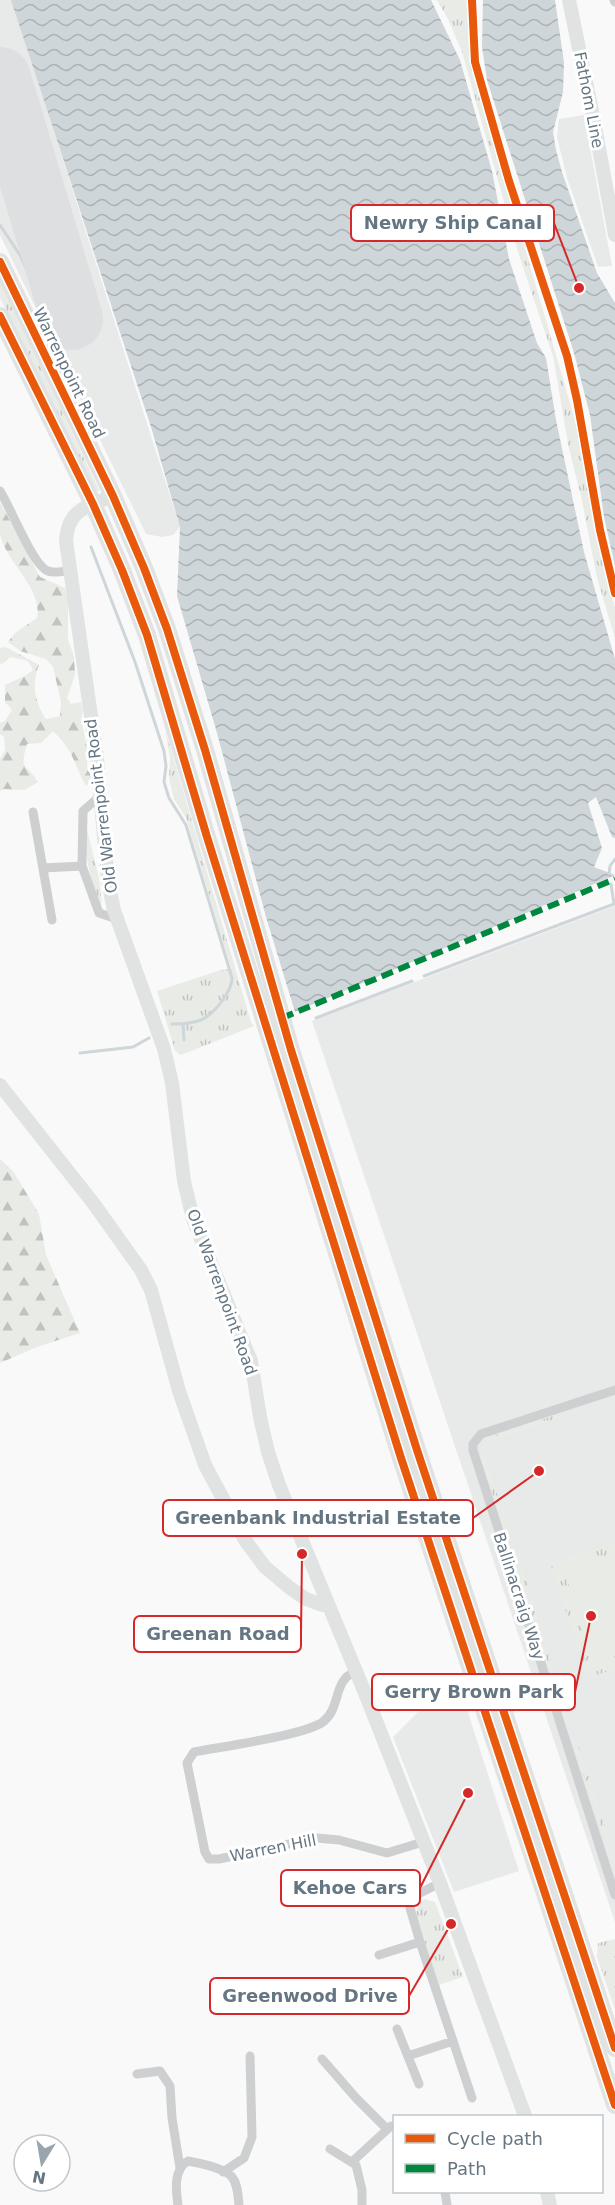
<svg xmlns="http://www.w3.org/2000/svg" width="615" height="2205" font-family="'DejaVu Sans',sans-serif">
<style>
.built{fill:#e8e9e9}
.grass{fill:url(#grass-tufts)}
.forest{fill:url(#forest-firs)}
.pitch{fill:#e8ebe6}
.water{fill:url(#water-waves)}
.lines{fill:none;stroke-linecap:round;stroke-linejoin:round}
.stream{stroke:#ced6d9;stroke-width:3}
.runway{stroke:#dedfe0;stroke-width:62}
.street{stroke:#cecfd0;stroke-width:9}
.secondary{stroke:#e1e2e2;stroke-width:14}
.highway{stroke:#e1e2e2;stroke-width:18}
.quiet{stroke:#00873e;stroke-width:6;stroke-dasharray:12 6;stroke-linecap:butt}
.cycleway-casing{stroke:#fff;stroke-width:11}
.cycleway{stroke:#e8590c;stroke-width:8}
.labels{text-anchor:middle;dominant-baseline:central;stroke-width:6;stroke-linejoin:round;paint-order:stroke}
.street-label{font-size:16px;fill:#657683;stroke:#fff}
.leader{fill:none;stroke:#d62828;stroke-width:2}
.callout-dot{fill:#d62828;stroke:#fff;stroke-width:2}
.callout{fill:#fff;stroke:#d62828;stroke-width:2}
.callout-label{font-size:18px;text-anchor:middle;font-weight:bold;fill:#657683}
</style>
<defs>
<pattern id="grass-tufts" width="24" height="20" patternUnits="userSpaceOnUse" patternTransform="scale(1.5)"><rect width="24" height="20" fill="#e8ebe6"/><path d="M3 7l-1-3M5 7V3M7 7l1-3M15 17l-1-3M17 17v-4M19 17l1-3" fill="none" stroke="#c0c3c0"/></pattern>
<pattern id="forest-firs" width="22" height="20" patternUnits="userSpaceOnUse" patternTransform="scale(1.5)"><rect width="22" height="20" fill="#e8ebe6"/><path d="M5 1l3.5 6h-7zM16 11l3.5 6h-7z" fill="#c0c3c0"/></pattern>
<pattern id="water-waves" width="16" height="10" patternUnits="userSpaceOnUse" patternTransform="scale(1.5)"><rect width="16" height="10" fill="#ced6d9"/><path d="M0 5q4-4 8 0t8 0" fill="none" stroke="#abb2b5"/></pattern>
</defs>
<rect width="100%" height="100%" fill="#f9f9f9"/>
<!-- built -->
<path class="built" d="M0 0H12L180 527 173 535 162 537 146 534 0 235Z
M584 115 612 266 598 267 567 178 557 137 559 119Z
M615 906V1922L312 1021Z
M464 1700 519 1871 454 1892 393 1737 418 1712Z"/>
<!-- grass -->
<path class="grass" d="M437 0H469L471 53 478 87 581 441 595 527 615 609V638L597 578 581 496 569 449 553 356 519 255 462 52 448 19Z
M0 281 99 490 96 494 0 298Z
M165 729 251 1022 254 1026 181 1055 175 1051 157 991 221 970 231 969 186 818 174 799 169 779 170 757Z
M85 822 99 878 102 906C88 879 85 852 85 822Z
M556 1415 560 1417 487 1443 484 1450 487 1462 511 1537 506 1533 480 1457C481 1448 482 1441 490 1437Z
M615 1542V1669L587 1678 550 1562Z
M517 1551 542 1632H537L513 1553Z
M544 1640 572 1728 568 1725 543 1647 542 1642Z
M577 1741 610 1842H606L574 1746Z
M424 1899 435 1902 463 1977 438 1985 416 1914 418 1904Z
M615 1939V2010L597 1957 598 1943Z"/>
<!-- forest -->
<path class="forest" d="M0 502 40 577 65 588 68 599V640L74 656 75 675 67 698 71 704 81 702 83 712 81 719 88 752 87 765 92 780 86 786C73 763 75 752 53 731L41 743 27 744C19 772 26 762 38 782L24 790 4 789 0 791V759L5 750 4 737 0 734V723L5 721 12 710 5 702V685L25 676 33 670 28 661 11 657 2 664 0 663V648L6 647 39 665C31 683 35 703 46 719L60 716 61 702 53 667 46 659 20 651 8 642 15 633 37 618C43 588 6 563 0 534 0 524 0 512 0 502Z
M0 1159 13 1171 39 1214 46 1255 80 1333 37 1347 0 1363Z"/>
<!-- pitch -->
<path class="pitch" d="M615 1554V1655L592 1662 564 1569Z"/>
<!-- water -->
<path class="water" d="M11 0H431L460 60 492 171 509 259 537 343 546 358 556 420 584 552 615 659V838L612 837 596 797 588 803 602 848 594 867 615 875 295 1012 266 917 217 733 177 596 180 527 151 427Z
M483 0H555L564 63 563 92 553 132 556 150 562 172 597 273 615 303V566L604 517 590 415 574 353 487 80 482 47Z"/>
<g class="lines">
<!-- stream -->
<path class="stream" d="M0 225 20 255 74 375
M91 547 135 662 164 751 166 766 164 782 169 798 186 825 232 978C232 992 213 1015 201 1020 191 1024 181 1024 172 1024
M609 874 610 866 615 859
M424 976 614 904 611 884
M316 1018 412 981
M183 1024 184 1040
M80 1053 133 1047 149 1038"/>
<!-- runway -->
<path class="runway" d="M0 78 72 319"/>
<!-- street -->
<path class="street" d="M614 0 615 2
M0 491C10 506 33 566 48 571 55 574 64 571 71 570
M100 796 83 811 82 866 99 913 117 919
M33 812 52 920
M43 868 82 866
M615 1390 481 1434 473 1444V1450L615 1895
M355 1672C333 1680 341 1707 324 1721 308 1735 219 1747 194 1752L187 1763 205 1852 209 1859H219L317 1838 339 1840 387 1853 423 1842
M440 1883 418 1894 412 1900 410 1908 420 1942 472 2098
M379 1955 420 1942
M397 2029 419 2084
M408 2056 453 2041
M322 2059 356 2098 387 2129
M137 2074 160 2071 170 2086 172 2118 180 2168
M330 2149 356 2165 362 2190V2205
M355 2164 354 2160 391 2126
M223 2172 244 2158 252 2137 250 2056
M445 2192 447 2205
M178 2205C176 2190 173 2170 188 2161 199 2163 223 2168 231 2176 238 2183 238 2196 239 2205"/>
<!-- secondary -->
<path class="secondary" d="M569 0 593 116 615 235
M113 496C86 507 68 509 66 541L97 758 108 881 114 910 164 1049 172 1083 184 1181 193 1219 251 1361 260 1417 268 1452 279 1485 367 1698 440 1883 525 2116
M0 1085 94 1204 141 1270 151 1290 179 1391 205 1465 245 1540 265 1567 290 1588 306 1599 322 1605H328
M547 2192 550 2205"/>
<!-- highway -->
<path class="highway" d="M0 262 113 496 144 568 167 629 205 750 291 1050 417 1450 615 2048
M0 316 93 504 122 570 147 635 207 837 401 1458 615 2105"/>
<!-- quiet -->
<path class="quiet" d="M282 1018 615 879"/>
<!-- cycleway casing -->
<g class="cycleway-casing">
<path id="cycleway" d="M472 0 475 62 509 181 567 356 577 400 600 530 615 593
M0 262 113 496 144 568 167 629 205 750 291 1050 417 1450 615 2048
M0 316 93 504 122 570 147 635 207 837 401 1458 615 2105"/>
</g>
<!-- cycleway -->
<use href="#cycleway" class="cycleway"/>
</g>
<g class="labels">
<!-- street labels -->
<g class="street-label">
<text transform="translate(589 100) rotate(79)">Fathom Line</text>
<text transform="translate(69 373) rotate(64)">Warrenpoint Road</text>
<text transform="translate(101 806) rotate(-97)">Old Warrenpoint Road</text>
<text transform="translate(222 1292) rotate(70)">Old Warrenpoint Road</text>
<text transform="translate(519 1596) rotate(72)">Ballinacraig Way</text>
<text transform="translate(273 1848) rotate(-11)">Warren Hill</text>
</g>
</g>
<!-- callouts -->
<path class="leader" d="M579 288L554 223M539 1471L473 1518M302 1554L301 1634M591 1616L575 1692M468 1793L420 1888M451 1924L409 1996"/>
<g class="callout-dot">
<circle cx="579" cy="288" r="6"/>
<circle cx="539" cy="1471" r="6"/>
<circle cx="302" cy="1554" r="6"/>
<circle cx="591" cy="1616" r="6"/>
<circle cx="468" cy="1793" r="6"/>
<circle cx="451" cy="1924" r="6"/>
</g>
<g class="callout">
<rect x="351" y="205" width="203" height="36" rx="6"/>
<rect x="163" y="1500" width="310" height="36" rx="6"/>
<rect x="134" y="1616" width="167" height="36" rx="6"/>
<rect x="372" y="1674" width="203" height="36" rx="6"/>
<rect x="281" y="1870" width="139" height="36" rx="6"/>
<rect x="210" y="1978" width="199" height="36" rx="6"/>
</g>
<g class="callout-label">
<text x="453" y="229">Newry Ship Canal</text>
<text x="318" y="1524">Greenbank Industrial Estate</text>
<text x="218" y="1640">Greenan Road</text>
<text x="474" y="1698">Gerry Brown Park</text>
<text x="350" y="1894">Kehoe Cars</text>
<text x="310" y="2002">Greenwood Drive</text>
</g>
<!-- legend -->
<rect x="393" y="2115" width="210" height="78" fill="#ffffff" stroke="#c1c8cd" stroke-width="1.5"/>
<rect x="405" y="2134" width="30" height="9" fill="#e8590c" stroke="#c1c8cd" stroke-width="1.5"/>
<text x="447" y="2145" font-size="18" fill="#657683">Cycle path</text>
<rect x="405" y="2164" width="30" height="9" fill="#00873e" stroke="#c1c8cd" stroke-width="1.5"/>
<text x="447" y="2175" font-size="18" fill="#657683">Path</text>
<!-- north arrow -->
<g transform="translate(42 2163) rotate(191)"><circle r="28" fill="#ffffff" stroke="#c1c8cd" stroke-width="1.5"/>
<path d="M0-4.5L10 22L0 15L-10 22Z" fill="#99a4ac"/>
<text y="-9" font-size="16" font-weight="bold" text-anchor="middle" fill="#657683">N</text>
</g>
</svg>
